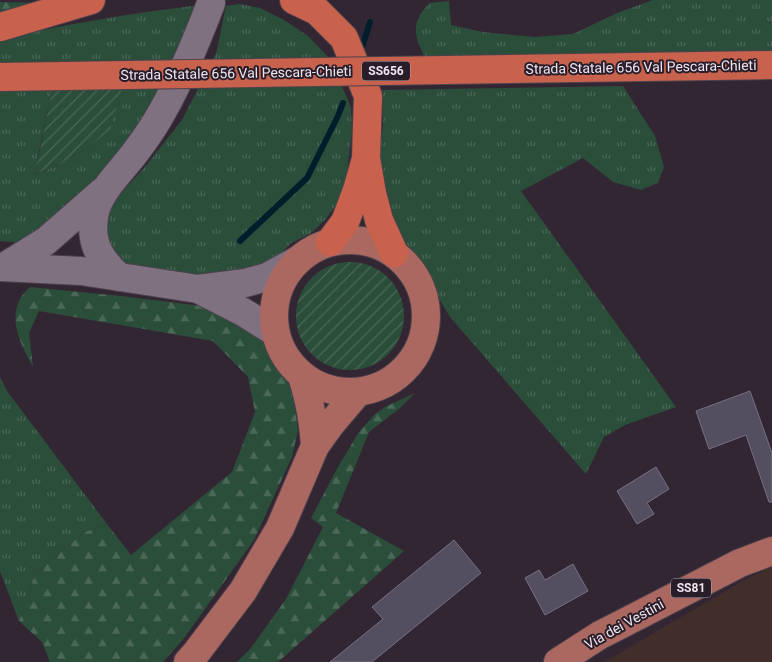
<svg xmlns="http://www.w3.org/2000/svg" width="772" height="662" font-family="Roboto,sans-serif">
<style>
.medical{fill:#412d29}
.grass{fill:url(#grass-tufts)}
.forest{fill:url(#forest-firs)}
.garden{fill:url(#garden-furrows)}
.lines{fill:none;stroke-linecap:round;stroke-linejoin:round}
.stream{stroke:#001d2b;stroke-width:6}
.building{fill:#544f60;stroke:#767083}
.minor-casing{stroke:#4d424d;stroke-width:30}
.major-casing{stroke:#4d424d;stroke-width:30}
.highway-casing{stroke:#4d424d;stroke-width:30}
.minor{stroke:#807180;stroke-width:28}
.major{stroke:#ab6861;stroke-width:28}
.highway{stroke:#c8624d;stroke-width:28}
.highway-bridge-casing{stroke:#4d424d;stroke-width:30;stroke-linecap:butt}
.highway-bridge{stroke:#c8624d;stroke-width:28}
.labels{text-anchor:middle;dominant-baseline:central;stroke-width:4;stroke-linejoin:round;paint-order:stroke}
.shield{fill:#291d29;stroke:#b2a8b2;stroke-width:1}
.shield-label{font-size:12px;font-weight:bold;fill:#ede4ec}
.street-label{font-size:14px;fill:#ede4ec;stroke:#291d29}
</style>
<defs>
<pattern id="grass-tufts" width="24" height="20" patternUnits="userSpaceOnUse" patternTransform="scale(1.25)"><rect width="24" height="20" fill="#2b4e3b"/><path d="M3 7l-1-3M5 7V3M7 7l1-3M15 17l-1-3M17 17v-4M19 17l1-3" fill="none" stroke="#4a6758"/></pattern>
<pattern id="forest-firs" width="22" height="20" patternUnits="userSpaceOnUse" patternTransform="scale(1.25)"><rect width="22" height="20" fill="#2b4e3b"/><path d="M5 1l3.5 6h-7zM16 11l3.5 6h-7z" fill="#4a6758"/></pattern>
<pattern id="garden-furrows" width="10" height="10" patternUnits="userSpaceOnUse" patternTransform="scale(1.25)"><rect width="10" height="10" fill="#2b4e3b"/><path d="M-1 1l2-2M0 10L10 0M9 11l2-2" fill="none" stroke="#4a6758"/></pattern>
</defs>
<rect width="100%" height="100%" fill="#332633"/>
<!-- medical -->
<path class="medical" d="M772 567V662H604L746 579Z"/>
<!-- grass -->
<path class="grass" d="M653 0H772V53L425 57C418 45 412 30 419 17 421 12 426 7 429 3L449 1 451 25 483 32 534 37 573 34 617 13Z
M240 4 260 8 284 20 308 36 329 58 351 107 352 131 347 173 341 198 325 220 310 234 291 243 278 256 263 268 188 278 118 265 105 254 104 212 144 168 182 120 216 54 226 6Z
M200 5 174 60 0 64V39C66 24 133 13 200 5Z
M162 84 124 150 95 184 23 243 0 241V87L53 86 34 175 60 164 87 148 109 130 123 85Z
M623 86 655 136 664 167 658 183 641 190 613 182 583 158 521 191 676 407 625 425 604 437 586 474 450 317 416 260 400 238 386 193 382 173 380 150 383 126 382 90Z
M0 377 7 391 107 524 85 532 36 572 19 621 0 571Z"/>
<!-- forest -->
<path class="forest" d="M0 2 45 3 0 20Z
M30 287 121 296 210 307 271 344 287 369 294 400 298 430 292 457 254 540 185 637 163 662H50L42 642 19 621 36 572 85 532 107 524 131 555 232 472 255 412 248 377 213 341 39 311 29 333 33 367C22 346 8 322 20 299 22 295 26 291 30 287Z
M415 393 400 408 369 432 336 513 404 551 278 662H237L250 649 286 599 323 527 311 518 338 467 359 432 375 414 385 407Z"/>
<!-- garden -->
<path class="garden" d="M123 85 110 130 87 148 60 164 33 175 38 159 53 86Z
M296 316a54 54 0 1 1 108 0a54 54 0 1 1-108 0Z"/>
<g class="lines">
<!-- stream -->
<path class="stream" d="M363 45 370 22
M240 241 307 178 338 116 343 103"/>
</g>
<!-- building -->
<path class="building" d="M750 391 772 453V502H769L746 435 709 449 696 411Z
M656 467 669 489 647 503 654 514 637 524 617 491Z
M454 540 481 573 372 662H330L383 619 372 607Z
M573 564 588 591 545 615 525 578 539 570 545 580Z"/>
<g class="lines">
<!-- minor casing -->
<g class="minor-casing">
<path id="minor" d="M0 267 81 271 198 289 245 283 267 277 298 260
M4 267 46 241 102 192
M119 277C100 259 90 244 94 217 97 192 123 170 137 150 146 138 155 125 162 112 182 77 197 40 211 3
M198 289 243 312 275 332"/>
</g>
<!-- major casing -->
<g class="major-casing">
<path id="major" d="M274 316a76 76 0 1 1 152 0a76 76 0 1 1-152 0Z
M302 376C310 402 313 419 315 446
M188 662 196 653 243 591 280 528 315 446 330 425 358 392
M558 662 600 635 612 629 740 563 772 551"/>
</g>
<!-- highway casing -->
<g class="highway-casing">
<path id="highway" d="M294 0 317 11 344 38 368 96 366 158 372 193 379 220 394 253
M0 27 91 0
M330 242 345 222 357 190 365 162"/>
</g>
<!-- minor -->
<use href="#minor" class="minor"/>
<!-- major -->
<use href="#major" class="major"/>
<!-- highway -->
<use href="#highway" class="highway"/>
<!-- highway-bridge casing -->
<g class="highway-bridge-casing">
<path id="highway-bridge" d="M0 77 772 65"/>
</g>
<!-- highway-bridge -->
<use href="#highway-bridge" class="highway-bridge"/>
</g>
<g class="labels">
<!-- shield labels -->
<g class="shield">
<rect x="362" y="61.5" width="48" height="19" rx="4"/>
<rect x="671" y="578.5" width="40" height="19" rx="4"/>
</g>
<g class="shield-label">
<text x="386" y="71">SS656</text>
<text x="691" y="588">SS81</text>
</g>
<!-- street labels -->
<g class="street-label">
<text transform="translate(641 67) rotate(-1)">Strada Statale 656 Val Pescara-Chieti</text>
<text transform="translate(236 73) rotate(-1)">Strada Statale 656 Val Pescara-Chieti</text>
<text transform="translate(624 624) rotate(-29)">Via dei Vestini</text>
</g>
</g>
</svg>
